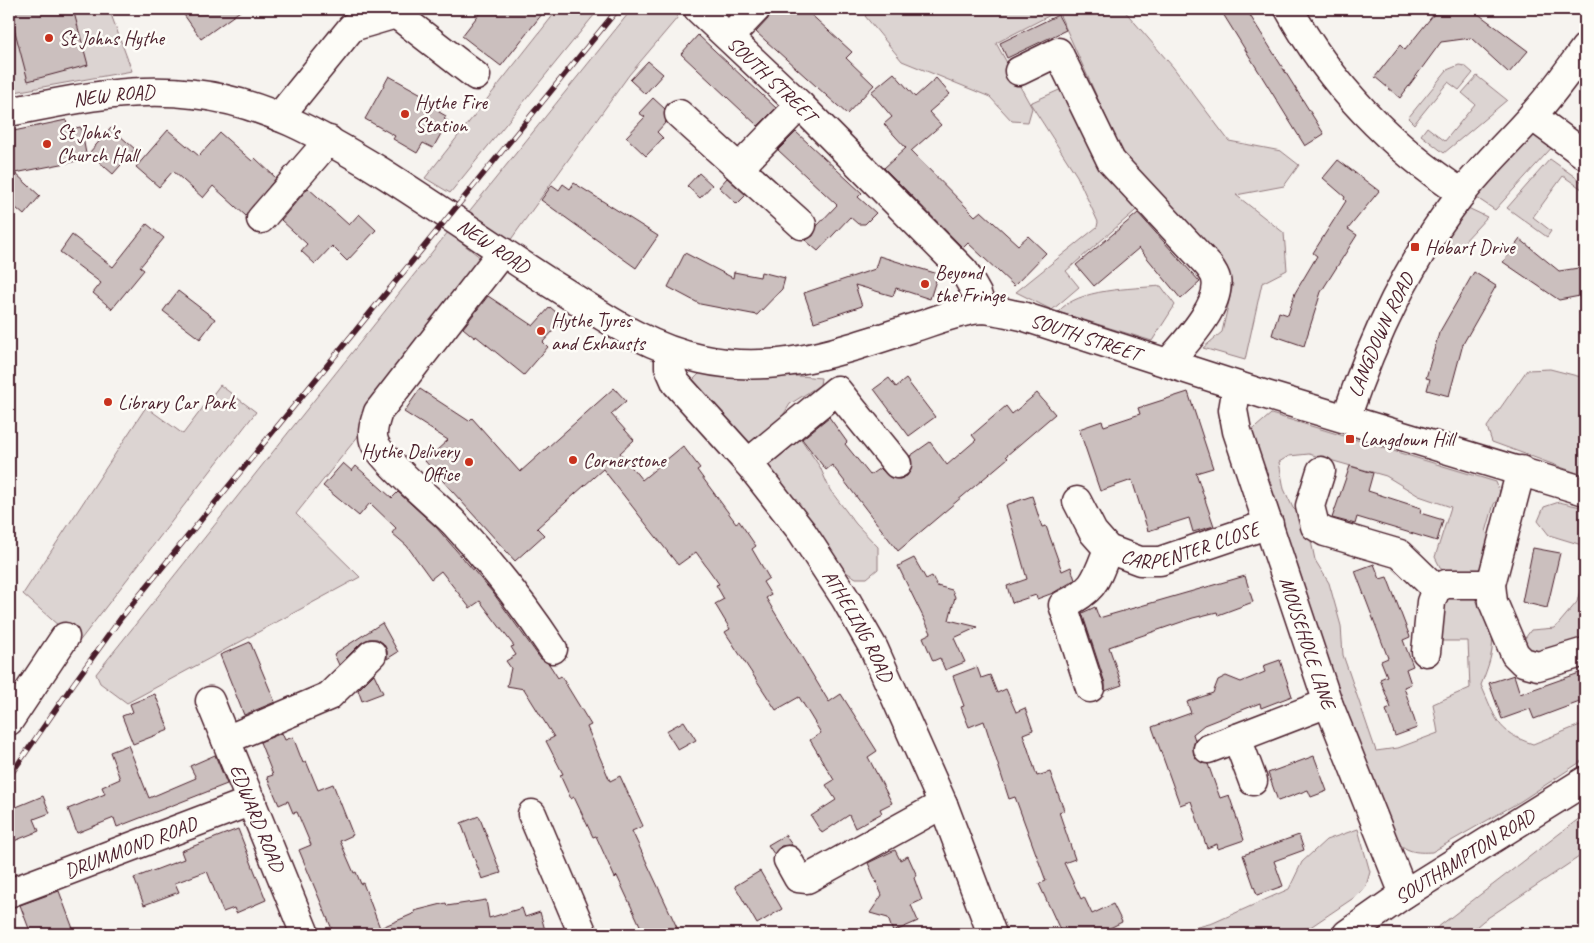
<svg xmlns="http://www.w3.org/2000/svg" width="1594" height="943" font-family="Caveat,sans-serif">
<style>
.green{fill:#dcd4d2;stroke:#937a7e}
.building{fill:#cbbfbe;stroke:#4a1f2b}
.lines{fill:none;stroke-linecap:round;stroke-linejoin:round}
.minor-casing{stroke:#4a1f2b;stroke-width:31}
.minor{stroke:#fdfcf7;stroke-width:28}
.rail-casing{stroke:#4a1f2b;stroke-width:5.5}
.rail{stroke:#fdfcf7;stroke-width:4;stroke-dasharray:11;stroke-linecap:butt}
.poi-dot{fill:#c8321e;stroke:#fdfcf7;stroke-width:2}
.labels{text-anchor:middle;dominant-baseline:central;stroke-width:5;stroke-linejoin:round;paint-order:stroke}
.poi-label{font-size:20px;fill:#4a1f2b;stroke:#fdfcf7;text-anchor:start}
.street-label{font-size:20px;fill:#4a1f2b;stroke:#fdfcf7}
</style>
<rect width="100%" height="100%" fill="#f6f3ef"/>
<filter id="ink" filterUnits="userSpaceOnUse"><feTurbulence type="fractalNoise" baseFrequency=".02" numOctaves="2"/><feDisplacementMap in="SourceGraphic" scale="10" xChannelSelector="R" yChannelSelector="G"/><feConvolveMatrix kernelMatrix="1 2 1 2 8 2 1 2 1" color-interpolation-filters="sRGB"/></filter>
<g filter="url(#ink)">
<!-- green -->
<path class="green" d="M9 9H109L132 71 9 93Z
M558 9H599L450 193 425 178Z
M632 9H667L678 17 629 75 507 245 467 214Z
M872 9H1123L1173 67 1229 141 1281 151 1299 165 1284 186 1236 195 1284 233 1287 270 1262 283 1245 360 1203 348 1222 332 1233 284 1131 172 1058 11 996 43 1032 108 1028 122 1012 121 990 97 902 61 865 16Z
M1459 65 1465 66 1473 73 1459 90 1448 82 1414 124 1408 118 1447 70Z
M1477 76 1507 100 1444 153 1421 135 1427 127 1445 141 1475 104 1462 93Z
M1066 87 1142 205 1066 271 1079 287 1052 310 1016 292 1097 227 1098 222 1077 176 1030 103Z
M1537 135 1555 144 1495 210 1474 196 1528 137Z
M1550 159 1585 184 1582 189 1563 176 1533 217 1551 231 1547 237 1507 208Z
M1468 208 1487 217 1451 256 1438 246Z
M448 232 481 258 367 425 296 514 360 577 127 703 100 683 96 674Z
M1161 286 1175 305 1152 341 1058 312C1078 288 1131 289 1161 286Z
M1550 369 1585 378V476L1492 442 1487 427 1527 370Z
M700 373C740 377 781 373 821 378L820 385 790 404 782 417 786 433 801 439 820 467 830 490 856 524 878 547V569L867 578H856L844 571 805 519 730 431 732 423 724 421 691 382Z
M220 385 256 412 78 643 23 594 146 407 183 434Z
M1271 414 1496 482 1501 495 1494 504 1486 532 1494 545 1480 575H1458L1441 569 1435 557 1451 507 1419 496 1386 476 1309 454 1289 456 1279 462 1284 489 1293 508 1307 522 1315 560 1329 583 1341 626 1343 655 1376 751 1398 748 1438 733 1433 704 1470 688 1468 641H1441V601L1455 596H1473C1498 632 1497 645 1481 685 1496 718 1496 732 1533 744L1585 723V759L1521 801 1432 852C1416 853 1405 852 1395 839L1346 711 1249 433Z
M1559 502 1585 508V546L1549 535 1538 521 1544 507Z
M1585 571V645C1562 653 1541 664 1523 641L1531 630 1555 628 1577 602Z
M1585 814V853L1483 921 1468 934H1429Z
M1358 829 1370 872 1366 886 1358 895 1300 934H1171L1213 923 1289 889 1302 862 1326 840Z"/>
<!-- building -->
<path class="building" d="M9 9H73L88 65 28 81Z
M180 9H243L201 39Z
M483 9H546L501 66 462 36Z
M771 9H805L852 52 846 58 874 85 847 114 756 32 768 19Z
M1220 9H1246L1324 134 1305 146Z
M1473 10 1528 51 1509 73 1471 38 1441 42 1400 98 1375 77 1400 45 1405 50 1434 14Z
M1058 15 1066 30 1007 58 1000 43Z
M698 35 776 108 758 126 681 54Z
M648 61 663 74 645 94 630 80Z
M894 73 915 97 936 78 950 94 929 112 941 125 911 151 975 216 981 211 1018 245 1028 236 1046 253 1014 286 968 243 963 248 884 168 906 148 884 124 892 117 871 92Z
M389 76 443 106 439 112 446 116 444 119 448 121 433 148 423 143 417 153 393 139 395 136 365 119Z
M653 98 665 109 666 122 657 132 663 138 646 156 626 137 645 117 639 113Z
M66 120 68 129 81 127 87 159 15 173 40 196 24 215 9 202V132Z
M111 128 135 149 113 174 89 153Z
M168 130 199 156 220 133 252 161 255 158 276 178 246 216 213 186 203 198 173 171 159 187 136 167Z
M796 132 862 193 858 197 876 213 865 224H858L850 217 818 251 805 240 813 236 817 226 837 205 778 150Z
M1338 160 1379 191 1348 229 1357 235 1321 292 1304 346 1272 335 1279 312 1288 315 1295 293 1317 256 1313 253 1346 201 1344 199 1345 197 1323 178Z
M699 173 712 185 700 198 687 186Z
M727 178 746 195 737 204 719 187Z
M574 183 658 236 636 268 541 200 552 185 559 190 563 184 570 189Z
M308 188 349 225 359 214 376 230 347 261 332 246 315 264 301 251 307 244 281 220Z
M1138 213 1200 282 1181 299 1139 248 1094 286 1076 265Z
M147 224 164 238 140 267 144 270 112 309 93 293 101 283 60 252 72 235 113 267Z
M1520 239 1559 271 1585 267V295L1559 300 1503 262Z
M685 253 733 278 734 272 760 277 761 272 785 278 782 289 757 315 700 304 668 287Z
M879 256 938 274 930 299 896 288 893 296 855 285 862 306 814 322 804 293 875 269Z
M1474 272 1496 286 1463 344 1449 396 1427 390 1430 379 1426 378 1439 333Z
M178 291 215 319 200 339 163 311Z
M488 296 533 326 550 307 564 319 543 342 548 347 524 375 476 336 475 338 463 328Z
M889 378 896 387 906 379 935 417 909 436 874 389Z
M614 388 626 401 611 414 634 440 620 453 642 480 683 446 700 468 697 470 736 523 739 521 756 546 752 549 769 578 763 582 771 595 766 598 829 702 841 694 877 751 868 757 892 803 880 809 882 813 855 828 849 815 822 833 811 816 836 800 826 785 834 780 810 740 821 733 799 697 776 710 725 632 730 629 715 604 724 599 716 585 719 584 696 552 678 565 603 469 537 528 544 535 515 561 425 461 448 440 404 412 420 389 469 421 472 418 520 472Z
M1188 392 1213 468 1196 473 1214 526 1193 532 1189 518 1148 531 1132 480 1100 491 1079 429 1102 421 1104 426 1140 414 1138 408Z
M1037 393 1055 414 1006 456 1008 458 898 551 832 465 826 470 802 439 829 417 847 442 845 444 870 475 880 468 891 478 900 479 907 476 911 470 910 456 930 442 947 465 976 440 972 435 1006 406 1012 414Z
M343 463 352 471 356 466 392 498 398 492 436 527 494 594 540 658 549 664 558 678 561 676 591 725 587 727 610 781 620 776 643 826 632 831 680 934H644L617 876 615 878 596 836 593 837 574 797 571 799 560 775 563 774 546 741 554 737 524 689 507 686 511 668 506 661 516 655 511 647 514 646 480 601 470 608 441 571 431 579 407 546 392 533 396 528 370 503 359 516 323 486Z
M1350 466 1373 473 1368 491 1421 508 1420 513 1443 520 1437 541 1357 517 1355 524 1332 518Z
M1032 496 1042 527 1046 526 1062 571 1071 567 1075 580 1053 593 1037 599 1036 595 1012 603 1007 586 1027 579 1006 505Z
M1533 548 1560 553 1547 608 1522 602Z
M914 558 926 579 932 576 937 586 952 590 955 597 949 620 978 627 954 638 965 662 945 670 940 658 933 661 923 637 931 633 898 566Z
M1374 564 1380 579 1387 577 1410 637 1403 640 1413 666 1406 669 1411 684 1404 687 1417 728 1395 736 1386 710 1391 708 1380 679 1387 676 1381 661 1388 658 1355 571Z
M1245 576 1253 602 1218 615 1217 612 1193 618 1109 647 1122 685 1105 691V683L1082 613 1095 607 1099 618Z
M382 623 398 652 387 659V651L383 643 377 639H369L361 643 339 665 334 654Z
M250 642 275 702 244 715 220 655Z
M1280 660 1292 696 1261 708 1260 703 1204 725 1193 734 1195 740 1193 747 1194 755 1199 761 1208 764 1220 798 1229 795 1244 840 1218 849 1217 844 1207 848 1191 801 1180 805 1152 727 1191 713 1187 702 1213 693 1218 680 1226 676 1241 682 1265 672 1263 666Z
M977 667 981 678 990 675 997 693 1006 689 1016 712 1025 708 1033 730 1023 734 1037 776 1050 772 1064 810 1059 812 1075 859 1064 863 1081 899 1084 897 1092 914 1113 904 1122 922 1098 934H1062L1039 884 1046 881 1015 797 1009 799 984 721 969 727 961 707 964 706 953 676Z
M1585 671V700L1534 719 1530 709 1502 719 1489 683 1514 675 1520 694Z
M374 674 383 693 362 701 358 690Z
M155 694 169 730 133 744 122 716 133 712 130 704Z
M684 721 696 740 678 750 666 731Z
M282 733 285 740 293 737 303 763 306 761 318 790 333 784 353 835 340 841 354 873 356 872 361 884 363 883 380 928 415 913 414 911 446 903 447 906 486 900 489 918 522 908 525 917 540 912 546 934H334L299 850 311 845 297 812 293 813 288 801 279 805 267 777 273 775 260 742Z
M128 745 149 798 196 778 190 766 215 755 227 784 117 827 114 818 77 833 68 809 105 794 102 787 120 779 110 752Z
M1314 756 1327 791 1311 797 1308 790 1278 801 1268 773Z
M43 796 50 813 34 819 39 831 9 843V810Z
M479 816 501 873 482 879 461 823Z
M238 829 266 900 236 913 234 908 223 912 207 871 175 883 179 892 144 905 134 878 184 859 181 851Z
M785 835 792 845 781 846 774 854 768 845Z
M1299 835 1304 850 1274 861 1283 886 1257 895 1243 855Z
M895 850 900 860 908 856 917 876 914 878 922 900 911 905 918 921 893 932 888 918 870 913 882 895 868 863Z
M760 871 782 909 757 924 735 886Z
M59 891 75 934H31L20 905Z"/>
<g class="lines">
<!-- minor casing -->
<g class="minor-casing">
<g id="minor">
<path id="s1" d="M698 9 800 105 964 271 977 294 982 309"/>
<path d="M1289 9C1330 84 1391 147 1462 193"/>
<path d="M396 14 476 76"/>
<path d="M729 37 756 9"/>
<path d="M1019 71 1058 52 1111 161 1208 265C1211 269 1215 274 1216 279 1222 305 1184 344 1168 363"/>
<path id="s2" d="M9 112C70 100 131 86 194 94 262 101 323 136 380 171 437 207 493 246 550 283 599 313 643 347 701 359 777 376 843 350 915 327 934 321 964 309 984 309 996 310 1010 314 1022 316L1263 394 1585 491"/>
<path d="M679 114 802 225"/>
<path d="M1532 116 1585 155"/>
<path d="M279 117 352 27 396 14 402 9"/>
<path d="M740 167 800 105"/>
<path d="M261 219 329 140"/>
<path d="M502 252 378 412C375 421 371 432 374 441 379 458 439 507 454 523 490 562 524 605 553 649"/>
<path id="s3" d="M669 351V367L676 383 749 464 774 496 802 532 845 598 874 649 943 804 992 934"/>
<path id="s4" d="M1237 386 1233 410 1237 431 1328 703 1404 894"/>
<path id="s5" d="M1346 418C1374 336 1409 261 1462 193 1484 165 1508 143 1531 117 1551 96 1568 71 1585 48"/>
<path d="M748 463 837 390 897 464"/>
<path d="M1521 470 1491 584 1493 602 1515 654 1523 662 1538 666 1585 652"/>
<path d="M1321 471 1310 506 1315 526 1325 532 1400 554 1436 589"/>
<path id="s6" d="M1077 501 1093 532 1108 549 1140 561H1160L1269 524"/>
<path d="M1426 652 1431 602 1436 589 1446 584H1491"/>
<path d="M1090 688 1063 605C1095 590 1096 580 1108 549"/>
<path id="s7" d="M210 701 305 934"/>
<path d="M9 721 65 637"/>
<path d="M226 740 329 696 372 654"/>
<path d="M1208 749 1237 738"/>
<path d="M1253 781 1237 738 1328 703"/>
<path d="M532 814 583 934"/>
<path d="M788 860 798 878 807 879 943 804"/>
<path id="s8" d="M9 893 252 801"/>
<path id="s9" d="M1347 934 1404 894 1585 781"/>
</g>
</g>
<!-- minor -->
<use href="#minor" class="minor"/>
<!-- rail casing -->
<g class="rail-casing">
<path id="rail" d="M9 777 74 683 121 618 618 9"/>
</g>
<!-- rail -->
<use href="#rail" class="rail"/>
</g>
</g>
<!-- markers -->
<g class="poi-dot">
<circle cx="49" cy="38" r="5"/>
<circle cx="405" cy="114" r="5"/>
<circle cx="47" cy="144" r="5"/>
<rect x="1410" y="242" width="10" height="10" rx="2.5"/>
<circle cx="925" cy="284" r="5"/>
<circle cx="541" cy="331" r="5"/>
<circle cx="108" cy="402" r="5"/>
<rect x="1345" y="434" width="10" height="10" rx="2.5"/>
<circle cx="573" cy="460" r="5"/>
<circle cx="469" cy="462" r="5"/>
</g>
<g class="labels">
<!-- poi labels -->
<g class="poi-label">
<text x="59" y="38">St Johns Hythe</text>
<text x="415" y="102">Hythe Fire<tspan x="415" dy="23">Station</tspan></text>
<text x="57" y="132">St John's<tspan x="57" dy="23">Church Hall</tspan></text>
<text x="1425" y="247">Hobart Drive</text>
<text x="935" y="272">Beyond<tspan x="935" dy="23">the Fringe</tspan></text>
<text x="551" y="320">Hythe Tyres<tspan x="551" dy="23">and Exhausts</tspan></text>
<text x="118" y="402">Library Car Park</text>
<text x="1360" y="439">Langdown Hill</text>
<text x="459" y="451" text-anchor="end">Hythe Delivery<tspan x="459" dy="23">Office</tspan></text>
<text x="583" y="460">Cornerstone</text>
</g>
<!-- street labels -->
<g class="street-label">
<text stroke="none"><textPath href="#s1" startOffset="102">SOUTH STREET</textPath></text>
<text stroke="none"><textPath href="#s2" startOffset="106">NEW ROAD</textPath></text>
<text stroke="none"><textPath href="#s2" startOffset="526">NEW ROAD</textPath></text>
<text stroke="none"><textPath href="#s2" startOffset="1160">SOUTH STREET</textPath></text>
<text stroke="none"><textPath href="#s5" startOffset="90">LANGDOWN ROAD</textPath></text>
<text stroke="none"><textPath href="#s6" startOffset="144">CARPENTER CLOSE</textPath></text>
<text stroke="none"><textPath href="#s3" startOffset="338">ATHELING ROAD</textPath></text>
<text stroke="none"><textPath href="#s4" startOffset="269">MOUSEHOLE LANE</textPath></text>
<text stroke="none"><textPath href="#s7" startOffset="126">EDWARD ROAD</textPath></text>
<text stroke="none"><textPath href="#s8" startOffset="130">DRUMMOND ROAD</textPath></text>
<text stroke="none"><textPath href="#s9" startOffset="141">SOUTHAMPTON ROAD</textPath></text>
</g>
</g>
<!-- margin -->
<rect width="1594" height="943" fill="none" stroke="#fdfcf7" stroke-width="30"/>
<rect x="15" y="15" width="1564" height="913" fill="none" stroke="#4a1f2b" stroke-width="2" filter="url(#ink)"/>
</svg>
